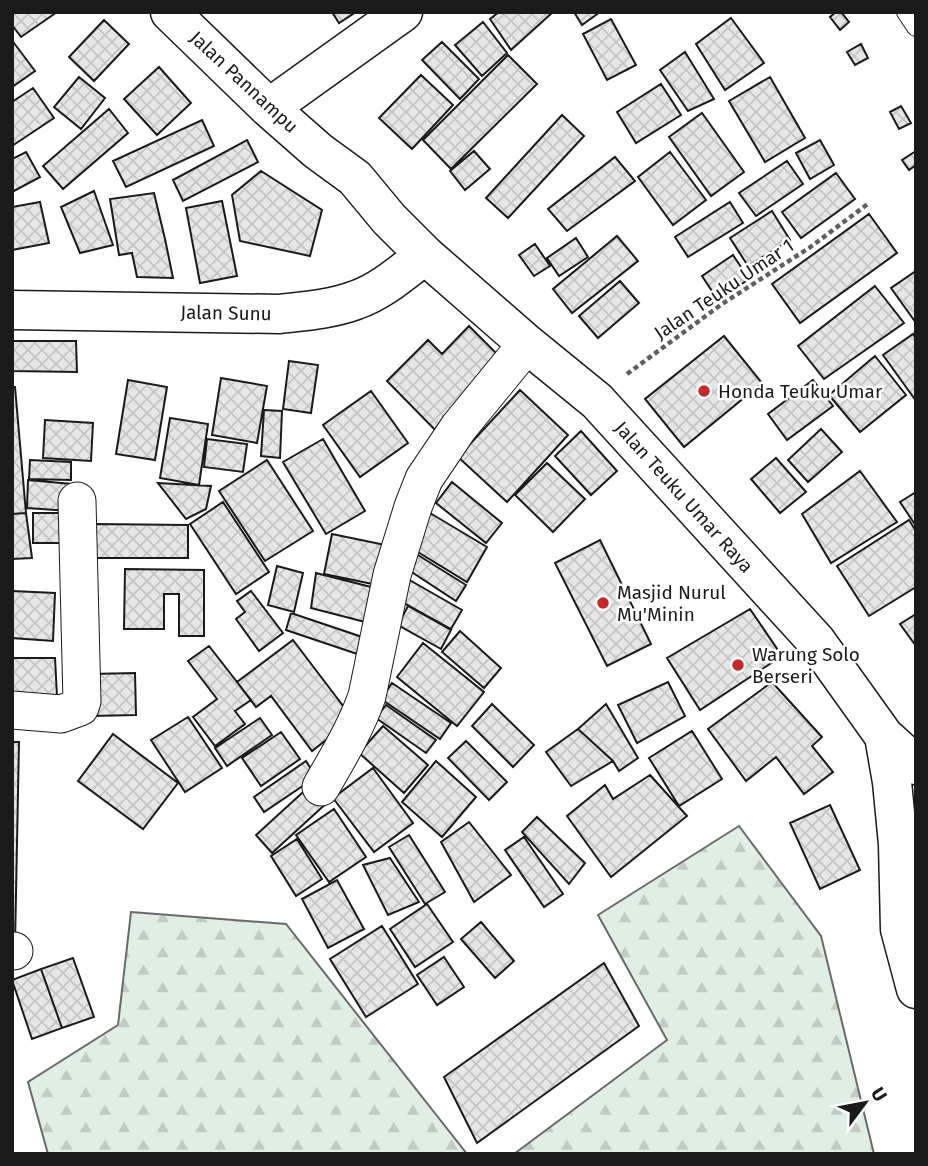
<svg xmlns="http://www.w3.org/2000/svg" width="928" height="1166" font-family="'Fira Sans',sans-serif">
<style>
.forest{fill:url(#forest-firs);stroke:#6a6a6a;stroke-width:2}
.building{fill:url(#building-cross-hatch);stroke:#1a1a1a;stroke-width:2}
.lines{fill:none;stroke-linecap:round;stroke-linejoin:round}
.lane-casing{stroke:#1a1a1a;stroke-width:20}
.street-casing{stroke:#1a1a1a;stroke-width:39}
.secondary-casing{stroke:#1a1a1a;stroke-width:41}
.path{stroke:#5f5f5f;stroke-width:4.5;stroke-dasharray:5 3.5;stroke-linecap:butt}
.lane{stroke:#fff;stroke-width:18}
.street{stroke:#fff;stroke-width:37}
.secondary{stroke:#fff;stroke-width:38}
.poi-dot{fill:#c62828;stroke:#fff;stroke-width:2.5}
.labels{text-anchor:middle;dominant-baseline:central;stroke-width:5;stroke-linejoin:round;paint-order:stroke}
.street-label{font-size:19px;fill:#1a1a1a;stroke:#fff}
.poi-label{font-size:19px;fill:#1a1a1a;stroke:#fff;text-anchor:start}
</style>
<defs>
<pattern id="forest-firs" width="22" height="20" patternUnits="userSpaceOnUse" patternTransform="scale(1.75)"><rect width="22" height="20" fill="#e0efe3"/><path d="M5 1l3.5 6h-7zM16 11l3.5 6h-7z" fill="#c0ccc2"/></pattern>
<pattern id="building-cross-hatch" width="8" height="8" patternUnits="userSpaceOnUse" patternTransform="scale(1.75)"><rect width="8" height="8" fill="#e6e6e6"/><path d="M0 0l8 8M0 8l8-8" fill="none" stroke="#c5c5c5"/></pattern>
</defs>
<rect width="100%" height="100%" fill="#fff"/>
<!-- forest -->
<path class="forest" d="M739 826 821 936 874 1154H514L667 1040 598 915Z
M131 912 286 924 467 1154H48L28 1082 118 1025Z"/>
<!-- building -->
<path class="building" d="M12 12H57L21 37 12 25Z
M332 12H356L339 23Z
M499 12H553L511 50 490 19Z
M574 12H600L582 25Z
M836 12H841L849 22 840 30 830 17Z
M731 18 764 63 725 90 696 44Z
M611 19 636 65 607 80 583 34Z
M104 20 129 44 94 81 69 57Z
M483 22 507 53 482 76 455 45Z
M442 42 479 79 460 99 422 60Z
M14 43 35 71 12 87V44Z
M861 44 868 58 855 65 847 52Z
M685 52 714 99 688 111 660 70Z
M508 55 537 84 451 169 423 140Z
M159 67 191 103 157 135 124 99Z
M421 75 453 105 412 149 379 118Z
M79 77 105 98 81 129 54 107Z
M770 77 805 138 765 162 729 101Z
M661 84 681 115 636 143 617 112Z
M33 88 54 118 12 146V102Z
M901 106 911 123 899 129 890 112Z
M109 109 128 133 63 189 43 166Z
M702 113 744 172 711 196 669 137Z
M562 115 584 136 508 218 486 198Z
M202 120 214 146 126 187 113 161Z
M247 140 258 162 183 201 173 180Z
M820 140 834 165 810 179 796 153Z
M474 151 490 169 465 190 450 171Z
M916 151V165L909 170 902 160Z
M26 152 40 177 12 192V159Z
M670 152 706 200 673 225 638 177Z
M615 157 635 181 567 231 548 209Z
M787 161 803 184 756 216 739 193Z
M261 171 322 210 310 256 240 241 232 195Z
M836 173 855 199 801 238 782 212Z
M94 191 113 245 80 253 61 207Z
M154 193 165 239 173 278 137 277 132 253 119 255 110 199Z
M222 201 237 276 200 283 186 208Z
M40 202 49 243 12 250V207Z
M730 202 743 223 688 257 675 237Z
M772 211 790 240 748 266 730 238Z
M869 214 897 253 800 323 772 284Z
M617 236 638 261 572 313 553 289Z
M576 238 588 257 559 276 547 258Z
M535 244 550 266 534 276 519 255Z
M733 255 749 279 718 300 702 276Z
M916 271V323L891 288Z
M620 281 639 303 598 338 579 316Z
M875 286 904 323 824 379 798 346Z
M469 326 500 357 442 437 387 381 428 340 442 354Z
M913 334 916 339V401L883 355Z
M724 336 762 383 684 447 645 399Z
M12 341H76L77 372 12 371Z
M875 356 906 395 860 432 829 395Z
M289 361 318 365 311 413 283 409Z
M221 378 267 386 257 443 212 435Z
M128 380 167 387 155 460 116 454Z
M813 380 833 406 787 440 768 414Z
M12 387H15L26 513 12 514Z
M520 390 568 435 507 502 458 457Z
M371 391 408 443 360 477 323 425Z
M264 410 282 411 280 458 261 456Z
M170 418 208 424 199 485 160 478Z
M45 420 93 423 91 461 43 458Z
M821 429 842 452 808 482 788 460Z
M581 431 617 471 591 495 555 456Z
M207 439 247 444 243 472 204 467Z
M323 439 365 511 326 534 283 462Z
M776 458 806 492 780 513 751 479Z
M30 460 71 462V480L29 479Z
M267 460 313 531 265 561 219 491Z
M547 463 585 499 553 532 515 495Z
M860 471 897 522 831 563 802 514Z
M28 480 72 484 70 511 27 508Z
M452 482 502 523 486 543 436 503Z
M158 483 211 486 206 509 186 519Z
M916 492V526L900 502Z
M223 502 269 572 236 594 190 524Z
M26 513 32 558 12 559V514Z
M33 513H63V543H33Z
M430 513 487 547 467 582 408 546Z
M909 520 916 531V587L869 616 837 566Z
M94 524 188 525V558H95Z
M332 534 395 547 387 587 324 574Z
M600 540 651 644 607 666 555 563Z
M413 552 466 585 456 601 404 567Z
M277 566 303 573 294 612 268 605Z
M125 569 204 570V636H179V594H164V629H124Z
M316 573 379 589 369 623 311 608Z
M406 578 462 610 451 629 395 598Z
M12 591 55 593 53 641 12 638Z
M251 591 283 633 259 651 236 619 245 612 237 601Z
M408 606 451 630 441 649 398 625Z
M750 609 782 656 700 710 667 658Z
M291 613 377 642 372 659 286 630Z
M916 614V646L900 624Z
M460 631 501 668 484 688 442 652Z
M293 640 353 719 312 751 271 696 256 707 237 682Z
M423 643 484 692 457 726 397 677Z
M209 646 251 700 235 711 245 724 215 746 193 717 217 699 188 661Z
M12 658H55L57 696 12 697Z
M135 673 136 715 92 716 91 674Z
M668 682 685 716 637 743 618 705Z
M772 682 822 737 812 746 833 772 804 794 776 757 746 781 708 729Z
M392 683 451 723 440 739 381 699Z
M492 704 534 745 513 767 472 726Z
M606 704 638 758 619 771 613 761 578 729Z
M386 705 436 740 426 753 376 718Z
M188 717 222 768 185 792 151 740Z
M260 718 272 735 227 766 215 748Z
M383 726 428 765 404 793 359 753Z
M578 729 613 761 571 786 546 752Z
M692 731 722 779 679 806 649 758Z
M281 732 300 759 261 786 242 758Z
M113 734 178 783 143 829 78 781Z
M466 741 507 782 489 800 448 758Z
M12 742H19L15 944H12Z
M306 761 316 777 264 812 254 797Z
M436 761 476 797 442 837 402 802Z
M373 768 413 823 374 852 333 798Z
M650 775 687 816 611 877 567 816 605 785 613 799Z
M313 783 329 801 272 853 256 835Z
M830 805 860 870 820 889 790 823Z
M334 809 366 857 329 882 296 835Z
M537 817 585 863 569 884 522 832Z
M469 822 511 875 474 902 441 842Z
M409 835 445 892 425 904 389 847Z
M524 837 563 894 544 907 505 850Z
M297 839 322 879 296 896 271 856Z
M390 858 419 902 388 915 363 865Z
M337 880 364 929 328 948 302 899Z
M427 904 453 942 415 967 390 929Z
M481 922 514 961 495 978 461 939Z
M382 926 418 984 366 1017 330 959Z
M444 957 464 987 437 1005 417 975Z
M73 958 94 1017 62 1028 41 969Z
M604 963 639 1026 477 1143 444 1077Z
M41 969 62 1028 32 1039 12 980Z"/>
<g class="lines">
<!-- lane casing -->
<g class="lane-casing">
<path id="lane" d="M906 12 916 27"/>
</g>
<!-- street casing -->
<g class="street-casing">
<path id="street" d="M12 710 61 714 80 707 82 701 77 501
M321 787C338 757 356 728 367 696L392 575 413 507 424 479 459 427 527 344
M12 951H14"/>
</g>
<!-- secondary casing -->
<g class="secondary-casing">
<path id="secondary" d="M170 12 269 108 318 151 355 178 389 219 425 255 527 344 597 401 816 641 884 736 916 765
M269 108 403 12
M12 310 280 314C306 311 332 309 356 300 382 291 404 271 425 255
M884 736 892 782 898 844 900 929 916 989"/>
</g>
<!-- path -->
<path class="path" d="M627 374 722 304 809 248 869 203"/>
<!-- lane -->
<use href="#lane" class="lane"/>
<!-- street -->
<use href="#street" class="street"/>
<!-- secondary -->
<use href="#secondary" class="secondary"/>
</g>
<!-- markers -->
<g class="poi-dot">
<circle cx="704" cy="391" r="7"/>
<circle cx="603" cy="603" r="7"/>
<circle cx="738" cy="665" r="7"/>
</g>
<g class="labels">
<!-- street labels -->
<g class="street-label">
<text transform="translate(244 82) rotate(43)">Jalan Pannampu</text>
<text transform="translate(724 289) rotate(-34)">Jalan Teuku Umar 1</text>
<text transform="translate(226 313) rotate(1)">Jalan Sunu</text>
<text transform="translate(684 497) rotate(48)">Jalan Teuku Umar Raya</text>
</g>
<!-- poi labels -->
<g class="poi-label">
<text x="718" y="391">Honda Teuku Umar</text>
<text x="617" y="592">Masjid Nurul<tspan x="617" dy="22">Mu'Minin</tspan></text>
<text x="752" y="654">Warung Solo<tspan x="752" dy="22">Berseri</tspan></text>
</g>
</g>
<!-- border -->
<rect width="928" height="1166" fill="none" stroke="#1a1a1a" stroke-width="28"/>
<!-- north arrow -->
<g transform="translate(865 1103) rotate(58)" stroke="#ffffff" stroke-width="5" paint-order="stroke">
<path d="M0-5L12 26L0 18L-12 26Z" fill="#1a1a1a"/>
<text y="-10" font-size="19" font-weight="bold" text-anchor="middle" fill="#1a1a1a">U</text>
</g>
</svg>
